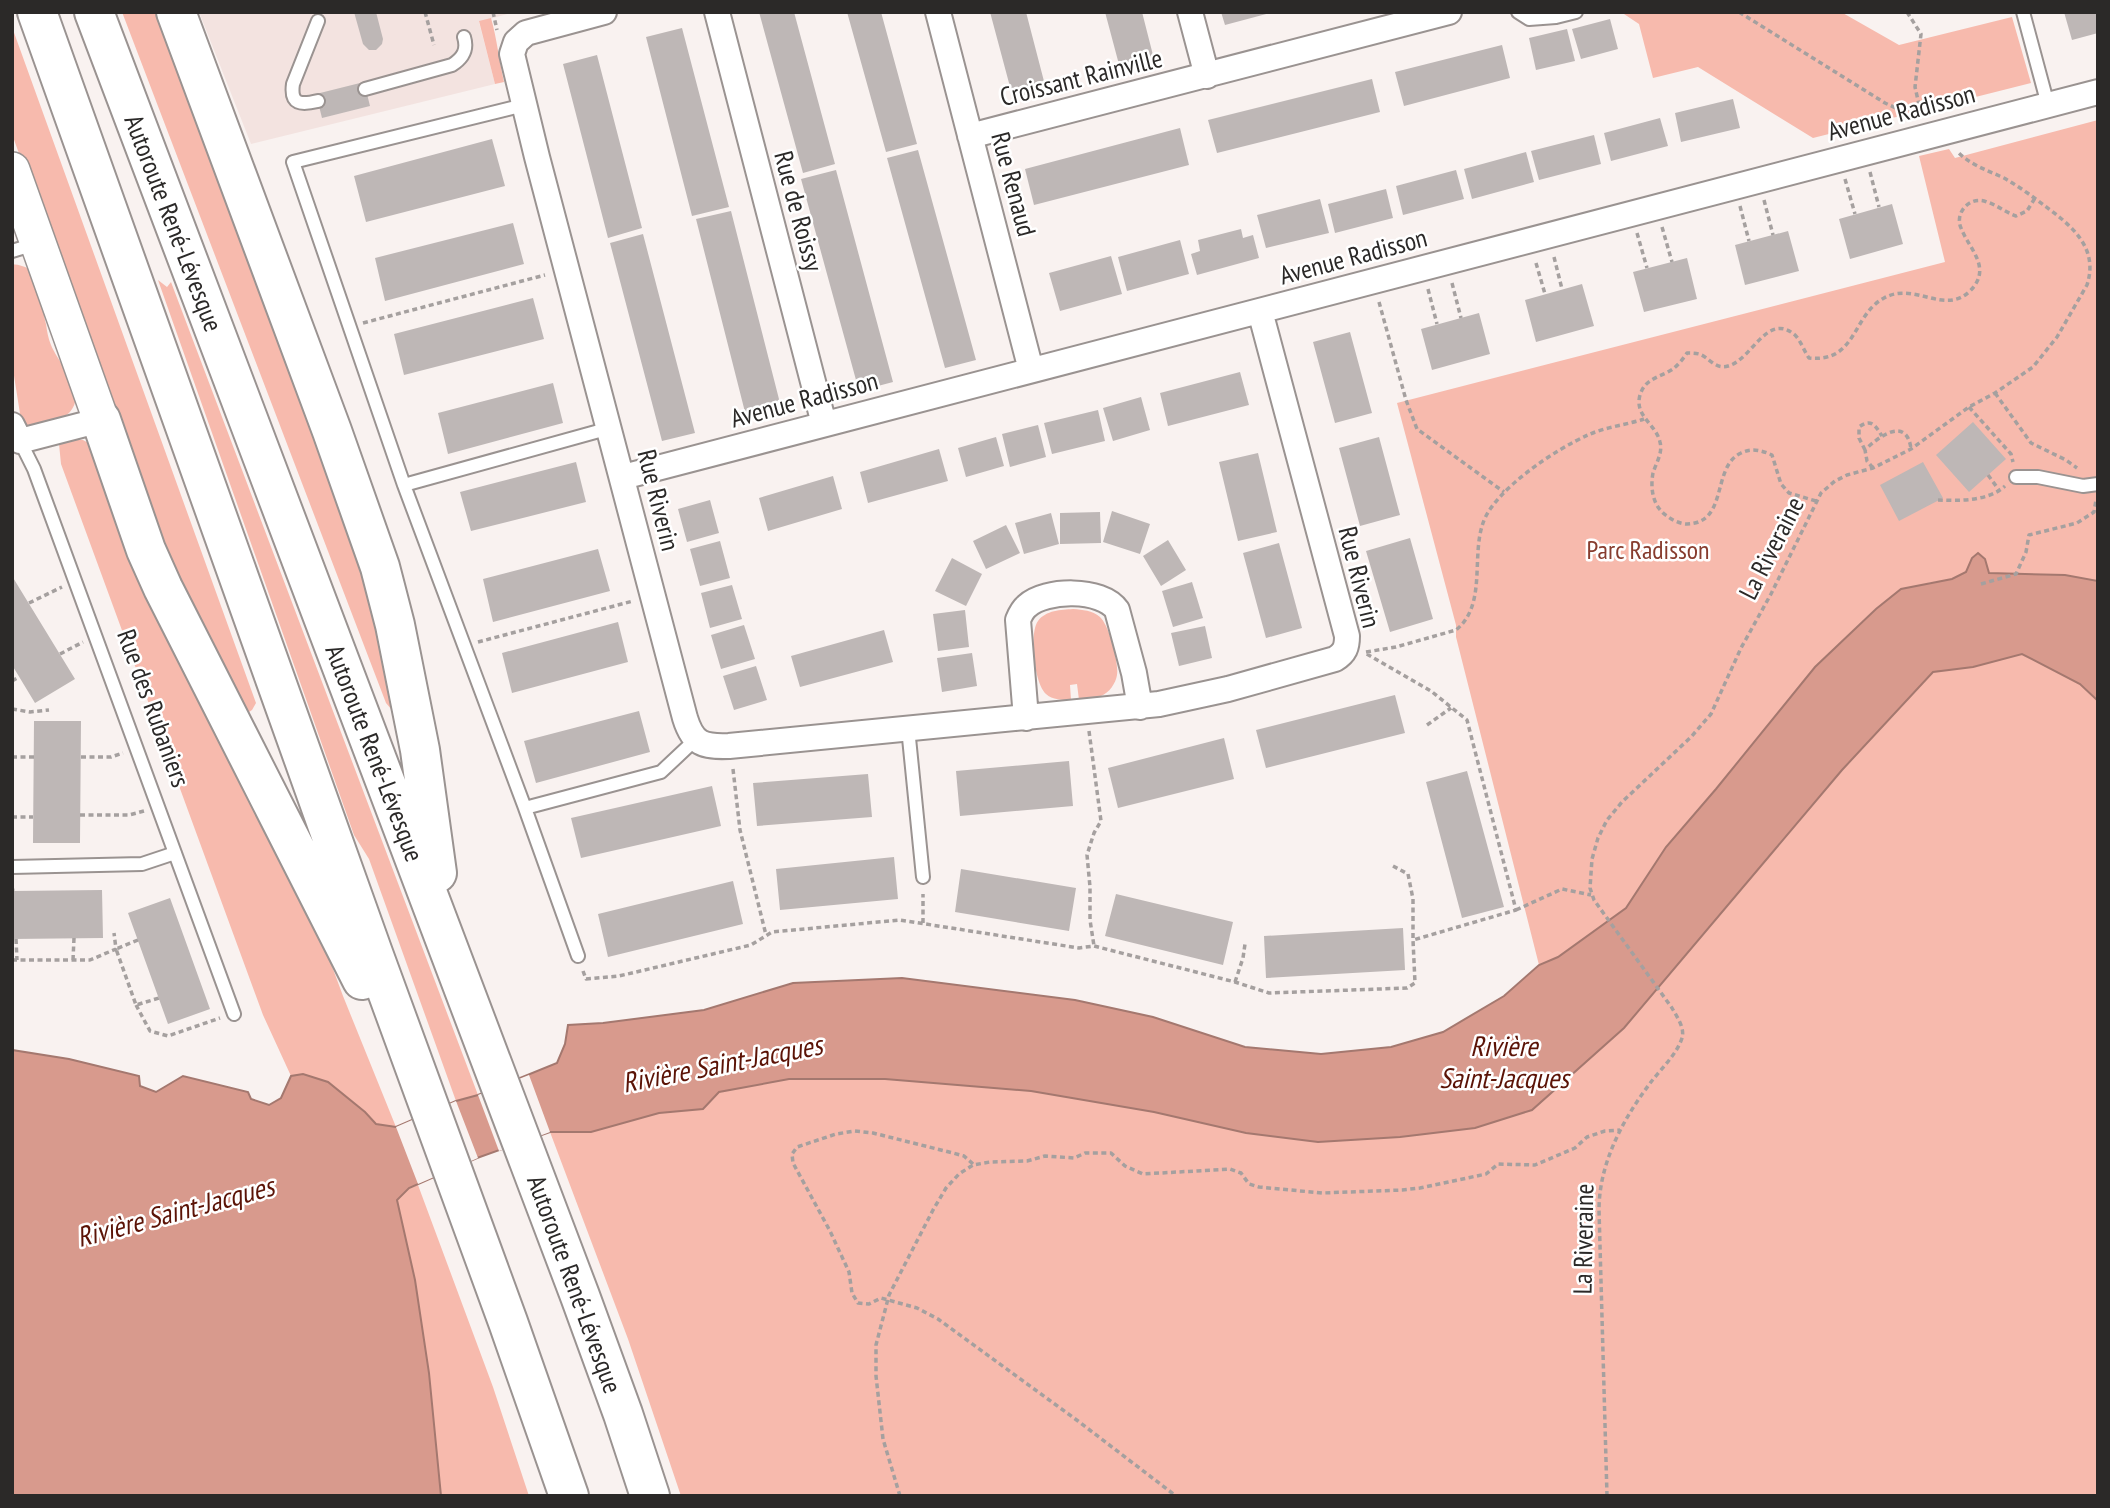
<svg xmlns="http://www.w3.org/2000/svg" width="2110" height="1508" font-family="'PT Sans Narrow',sans-serif">
<style>
.built{fill:#f3e3e0}
.green{fill:#f7baad}
.water{fill:#d89a8d;stroke:#a4786f;stroke-width:2}
.pier{fill:#f9f2f0}
.building{fill:#beb7b6}
.lines{fill:none;stroke-linecap:round;stroke-linejoin:round}
.service-casing{stroke:#9a9391;stroke-width:16}
.minor-casing{stroke:#9a9391;stroke-width:28}
.secondary-casing{stroke:#9a9391;stroke-width:38}
.motorway-casing{stroke:#9a9391;stroke-width:42}
.path{stroke:#a5a09f;stroke-width:3.5;stroke-dasharray:5 3.5;stroke-linecap:butt}
.service{stroke:#fff;stroke-width:12}
.minor{stroke:#fff;stroke-width:24}
.secondary{stroke:#fff;stroke-width:35}
.motorway{stroke:#fff;stroke-width:38}
.labels{text-anchor:middle;dominant-baseline:central;stroke-width:5;stroke-linejoin:round;paint-order:stroke}
.street-label{font-size:26px;fill:#2b2928;stroke:#fff}
.park-label{font-size:26px;fill:#873c2e;stroke:#fff}
.water-label{font-size:28px;font-style:italic;fill:#5b1306;stroke:#fff}
</style>
<rect width="100%" height="100%" fill="#f9f2f0"/>
<!-- built -->
<path class="built" d="M199 12H514L479 22 495 84 251 144Z"/>
<!-- green -->
<path class="green" d="M122 12H164L348 501 398 710 391 709 386 703Z
M1621 12H1841L1899 45 2012 17 2031 83 1813 138 1698 67 1653 78 1639 24Z
M491 18C497 39 499 60 504 82L495 84 479 21Z
M12 27 256 703 252 710 246 714 196 631 127 455 12 134Z
M2098 120V581L2065 575 1989 573 1985 559 1972 558 1966 572 1952 579 1928 583 1875 609 1815 667 1716 789 1666 847 1626 908 1558 957 1539 965 1456 637V625L1397 403 1945 262 1919 156 1949 149 1955 158Z
M12 264C20 265 26 266 32 272 39 280 43 312 46 324 47 331 48 338 51 345 59 365 89 392 69 413 60 422 39 423 28 426L23 424 21 420 12 363Z
M158 280 167 287 171 282 478 1095 456 1101 369 859 354 835Z
M69 439 83 440 94 446 313 915 343 996 396 1127 376 1124 365 1112 328 1082 303 1074 291 1076 263 1015 61 464 59 444Z
M1073 609C1083 610 1092 610 1100 617 1109 625 1119 662 1117 675 1116 683 1109 693 1101 696 1095 699 1086 699 1079 700L1077 684 1070 685 1071 700C1063 700 1052 700 1046 694 1034 683 1029 633 1038 621 1046 610 1061 610 1073 609Z
M2021 654 2080 684 2098 701V1496H681L628 1339 550 1132H591L659 1113 703 1109 719 1092 789 1079H885L1031 1091 1154 1112 1246 1133 1318 1142 1400 1137 1475 1128 1532 1110 1842 770 1933 672 1973 667Z
M418 1185 493 1387 529 1496H441L429 1373 415 1280 397 1200 409 1188Z"/>
<!-- water -->
<path class="water" d="M1978 553 1985 559 1989 573 2065 575 2098 581V701L2080 684 2022 654 1973 667 1933 672 1842 770 1624 1028 1532 1110 1475 1128 1400 1137 1318 1142 1246 1133 1154 1112 1031 1091 885 1079H789L719 1092 703 1109 659 1113 591 1132H550L477 1158 409 1188 397 1200 415 1280 429 1373 441 1496H12V1050L69 1059 139 1076 140 1086 156 1092 183 1076 248 1092 251 1099 269 1105 281 1098 291 1076 303 1074 328 1082 365 1112 376 1124 396 1127 456 1101 478 1095 557 1063 565 1044 568 1025 603 1023 704 1010 793 983 902 978 1075 1000 1153 1017 1245 1047 1321 1054 1391 1047 1443 1032 1504 996 1539 965 1558 957 1626 908 1666 847 1716 789 1815 667 1876 609 1901 589 1952 579 1966 572 1972 558Z"/>
<!-- pier -->
<path class="pier" d="M529 1075 550 1132 499 1151 478 1095Z
M456 1101 478 1158 418 1184 396 1127Z"/>
<!-- building -->
<path class="building" d="M354 12H376L383 39 382 44 376 50H369L363 44Z
M759 12H794L835 164 803 173Z
M847 12H881L917 144 886 152Z
M990 12H1026L1046 89 1013 98Z
M1105 12H1142L1155 63 1121 72Z
M1221 12H1269L1270 13 1225 25Z
M2064 12H2098V33L2072 40Z
M1610 19 1618 49 1581 59 1572 29Z
M682 28 729 207 692 216 646 37Z
M1567 29 1575 61 1536 70 1529 38Z
M1502 45 1510 78 1404 106 1395 72Z
M597 55 642 228 608 238 563 64Z
M1372 79 1380 112 1217 153 1208 120Z
M364 82 370 106 322 118 316 94Z
M1733 99 1740 128 1681 142 1675 113Z
M1660 118 1668 146 1611 161 1604 133Z
M1180 128 1189 165 1034 205 1025 169Z
M1594 135 1601 164 1539 180 1531 151Z
M492 139 505 186 366 222 354 176Z
M918 150 976 360 945 368 887 158Z
M1526 152 1534 182 1472 199 1464 169Z
M836 170 893 382 859 391 801 179Z
M1456 170 1464 199 1403 215 1396 186Z
M1386 189 1393 218 1335 233 1328 204Z
M1320 199 1329 233 1266 248 1257 215Z
M1892 204 1903 244 1850 259 1839 219Z
M731 211 781 407 746 416 696 219Z
M513 223 524 264 385 301 375 258Z
M1241 229 1243 238 1253 235 1259 258 1197 275 1191 254 1200 251 1198 240Z
M1788 231 1799 271 1745 285 1735 245Z
M643 234 695 433 662 441 610 243Z
M1180 240 1189 274 1127 291 1118 257Z
M1111 256 1122 294 1060 311 1049 273Z
M1687 258 1697 299 1644 312 1633 272Z
M1582 284 1594 326 1536 342 1525 300Z
M533 298 544 339 404 375 394 334Z
M1479 313 1490 354 1432 370 1421 329Z
M1350 332 1372 413 1335 423 1313 342Z
M1240 372 1249 405 1168 426 1160 393Z
M553 383 563 423 448 454 438 413Z
M1141 397 1150 430 1113 441 1103 408Z
M1098 410 1105 441 1052 454 1044 423Z
M1973 422 2006 459 1969 492 1936 455Z
M1038 425 1046 457 1010 467 1002 434Z
M996 437 1004 466 966 477 958 448Z
M1379 437 1400 515 1360 526 1339 448Z
M939 449 948 481 868 503 860 472Z
M1258 453 1277 532 1238 541 1219 462Z
M576 462 586 502 471 531 460 492Z
M1923 462 1943 498 1899 521 1880 485Z
M833 476 842 509 768 531 759 498Z
M710 500 719 533 687 542 678 509Z
M1112 511 1150 524 1140 554 1103 542Z
M1100 512 1101 543 1060 544V513Z
M1051 513 1059 544 1024 554 1015 523Z
M1006 525 1020 553 986 569 973 541Z
M1410 538 1433 619 1390 632 1366 551Z
M1168 540 1186 570 1161 586 1143 556Z
M720 541 730 578 700 586 690 549Z
M1279 543 1302 628 1266 638 1243 553Z
M598 549 610 591 493 622 483 579Z
M952 558 982 574 966 606 935 591Z
M12 576 75 679 35 703 12 665Z
M1192 582 1203 618 1173 627 1162 591Z
M732 585 742 619 710 628 701 593Z
M965 610 969 647 938 651 933 614Z
M618 622 628 662 512 693 502 653Z
M744 625 755 659 721 669 711 635Z
M1205 626 1212 658 1179 666 1171 633Z
M884 630 893 662 800 687 791 656Z
M972 653 977 686 942 692 937 658Z
M756 666 767 700 734 710 723 676Z
M1395 695 1405 733 1266 768 1256 730Z
M639 711 650 752 536 783 524 741Z
M34 721H81L80 843H33Z
M1224 738 1234 779 1118 808 1108 768Z
M1069 761 1073 806 960 816 956 771Z
M1467 771 1504 907 1462 918 1426 782Z
M868 774 872 817 757 826 753 783Z
M712 786 721 826 581 858 571 818Z
M894 857 898 899 780 910 776 869Z
M961 869 1076 888 1069 931 955 912Z
M733 881 743 924 608 957 598 914Z
M102 890 103 938 12 939V891Z
M1116 894 1233 922 1223 965 1105 936Z
M170 898 210 1009 168 1024 128 913Z
M1403 928 1405 970 1266 978 1264 936Z"/>
<g class="lines">
<!-- service casing -->
<g class="service-casing">
<path id="service" d="M1518 12 1529 19 1556 17 1576 12
M2023 12 2048 105
M365 89 452 65C463 58 468 50 464 37
M318 101C301 105 290 105 293 84L318 21
M524 105 293 162 404 485 525 808 661 772 695 740
M12 251 35 244
M16 441H20L34 469 234 1014
M2016 477H2038L2083 486 2098 484
M404 485 610 428
M908 728 923 877
M525 808 578 956
M12 867 142 864 175 853"/>
</g>
<!-- minor casing -->
<g class="minor-casing">
<path id="minor" d="M604 12 526 33 516 42 512 54 537 157 685 718C693 744 703 747 729 746L1159 704 1228 689 1335 659C1345 653 1347 647 1347 636L1260 311
M717 12 824 424
M938 12 1031 370
M1190 12 1207 76
M970 136 1449 12
M12 425 20 441 101 420
M623 477 2098 92
M1026 718 1018 620C1020 615 1022 610 1027 606 1045 589 1102 588 1117 610L1134 673 1140 707"/>
</g>
<!-- secondary casing -->
<g class="secondary-casing">
<path id="secondary" d="M12 170 101 420"/>
</g>
<!-- motorway casing -->
<g class="motorway-casing">
<path id="motorway" d="M37 12 373 953 508 1322 569 1496
M94 12 580 1296 623 1414 650 1496
M176 12 332 431 380 567 395 625 420 750 437 873
M101 420 146 550 163 588 362 980"/>
</g>
<!-- path -->
<path class="path" d="M425 12 434 45
M493 12 497 30
M1739 12 1885 103 1898 109H1920L1925 113
M1907 12 1921 34 1915 87 1920 109
M1870 172 1879 207
M1845 179 1855 214
M1764 200 1773 235
M1740 206 1749 241
M1662 227 1672 262
M1637 233 1647 268
M1554 257 1562 289
M1536 263 1545 294
M1452 283 1461 318
M1428 289 1437 324
M1379 302 1406 400 1417 429 1504 492
M363 323 545 275
M1995 393 2031 443 2066 460 2077 468
M1969 407 2011 454 2013 462
M1865 450 1859 438V427C1871 418 1875 425 1882 436
M1873 468 1867 461 1865 450C1879 436 1907 416 1911 449
M1988 475 1999 490
M1938 500C1960 501 1989 501 2005 486
M1816 501 1789 493 1781 484 1772 455C1761 450 1751 448 1741 453 1711 467 1729 523 1687 524 1680 524 1672 520 1667 516 1653 507 1650 489 1653 473 1656 463 1663 453 1660 442 1656 424 1634 416 1640 395 1645 378 1661 377 1673 369 1678 365 1683 359 1687 353 1691 353 1695 353 1699 354 1709 357 1715 370 1728 366 1752 360 1767 311 1795 335 1801 341 1804 351 1809 358 1857 363 1852 315 1884 298 1915 281 1944 316 1970 291 1993 268 1969 249 1961 228 1954 212 1971 195 1987 202 1997 205 2005 212 2016 216L2027 211 2035 198
M1981 584 2016 574 2026 552 2029 535 2077 523 2094 512 2096 500
M29 603 62 587
M478 642 633 601
M1366 652 1396 647 1456 630C1487 605 1471 557 1483 523 1494 490 1556 449 1588 435 1605 427 1626 425 1644 419
M60 654 83 642
M12 681 19 677
M12 709 30 712 49 710
M1427 725 1451 708
M1089 731 1101 821 1094 833 1087 855 1090 887V920L1094 946
M12 757H34
M81 757H111L123 753
M733 769 740 830 766 935
M80 815H129L144 811
M12 817H33
M1393 866 1408 874 1413 899V940
M12 887 13 891
M1516 910 1562 889 1591 895
M923 923V894
M16 939 17 960
M138 940 116 949 136 1005 159 998
M12 960H90L116 949 114 933
M73 960 74 938
M583 971 586 979 619 976 751 945 772 932 900 920 1079 948 1094 946 1235 982 1269 993 1407 988 1415 983 1413 940 1516 910 1467 720 1431 691 1365 653
M1235 982 1243 958 1245 944
M136 1005 150 1031 168 1036 220 1018
M973 1164 964 1156 953 1153 873 1133 855 1131 836 1134 797 1147 792 1154 793 1163 830 1231 849 1272 852 1293 858 1303 869 1304 881 1298 917 1308 938 1319 1078 1421 1176 1496
M900 1496 883 1439 876 1376V1345L889 1295 933 1210 946 1188 959 1174 973 1165 990 1162 1027 1161 1045 1156 1074 1158 1085 1153H1111L1125 1166 1143 1174 1230 1169 1241 1173 1249 1184 1259 1187 1322 1193 1402 1190 1420 1188 1486 1174 1498 1164 1535 1165 1575 1148 1587 1137 1605 1131 1620 1130
M1607 1496 1599 1210C1599 1163 1623 1119 1651 1082 1661 1069 1677 1054 1682 1038 1685 1028 1677 1017 1672 1008L1594 900 1590 888 1592 859 1598 838 1607 820 1622 802 1691 737 1711 714 1741 648 1771 594 1821 493 1835 481 1847 475 1873 468 1911 449 1969 407 1995 393 2033 367 2057 337 2087 285C2099 248 2072 226 2045 206 2032 196 2018 186 2004 178 1987 170 1970 165 1957 151"/>
<!-- service -->
<use href="#service" class="service"/>
<!-- minor -->
<use href="#minor" class="minor"/>
<!-- secondary -->
<use href="#secondary" class="secondary"/>
<!-- motorway -->
<use href="#motorway" class="motorway"/>
</g>
<g class="labels">
<!-- street labels -->
<g class="street-label">
<text transform="translate(1081 77) rotate(-14)">Croissant Rainville</text>
<text transform="translate(1901 112) rotate(-15)">Avenue Radisson</text>
<text transform="translate(1014 184) rotate(75)">Rue Renaud</text>
<text transform="translate(799 211) rotate(75)">Rue de Roissy</text>
<text transform="translate(174 223) rotate(69)">Autoroute René-Lévesque</text>
<text transform="translate(1353 256) rotate(-15)">Avenue Radisson</text>
<text transform="translate(804 399) rotate(-15)">Avenue Radisson</text>
<text transform="translate(659 500) rotate(76)">Rue Riverin</text>
<text transform="translate(1771 548) rotate(-63)">La Riveraine</text>
<text transform="translate(1360 577) rotate(76)">Rue Riverin</text>
<text transform="translate(154 708) rotate(70)">Rue des Rubaniers</text>
<text transform="translate(375 753) rotate(69)">Autoroute René-Lévesque</text>
<text transform="translate(1583 1239) rotate(-89)">La Riveraine</text>
<text transform="translate(575 1284) rotate(70)">Autoroute René-Lévesque</text>
</g>
<!-- park labels -->
<g class="park-label">
<text x="1648" y="549">Parc Radisson</text>
</g>
<!-- water labels -->
<g class="water-label">
<text x="1504" y="1045">Rivière<tspan x="1504" dy="32">Saint-Jacques</tspan></text>
<text transform="translate(722 1063) rotate(-11)">Rivière Saint-Jacques</text>
<text transform="translate(175 1211) rotate(-15)">Rivière Saint-Jacques</text>
</g>
</g>
<!-- border -->
<rect width="2110" height="1508" fill="none" stroke="#2b2928" stroke-width="28"/>
</svg>
